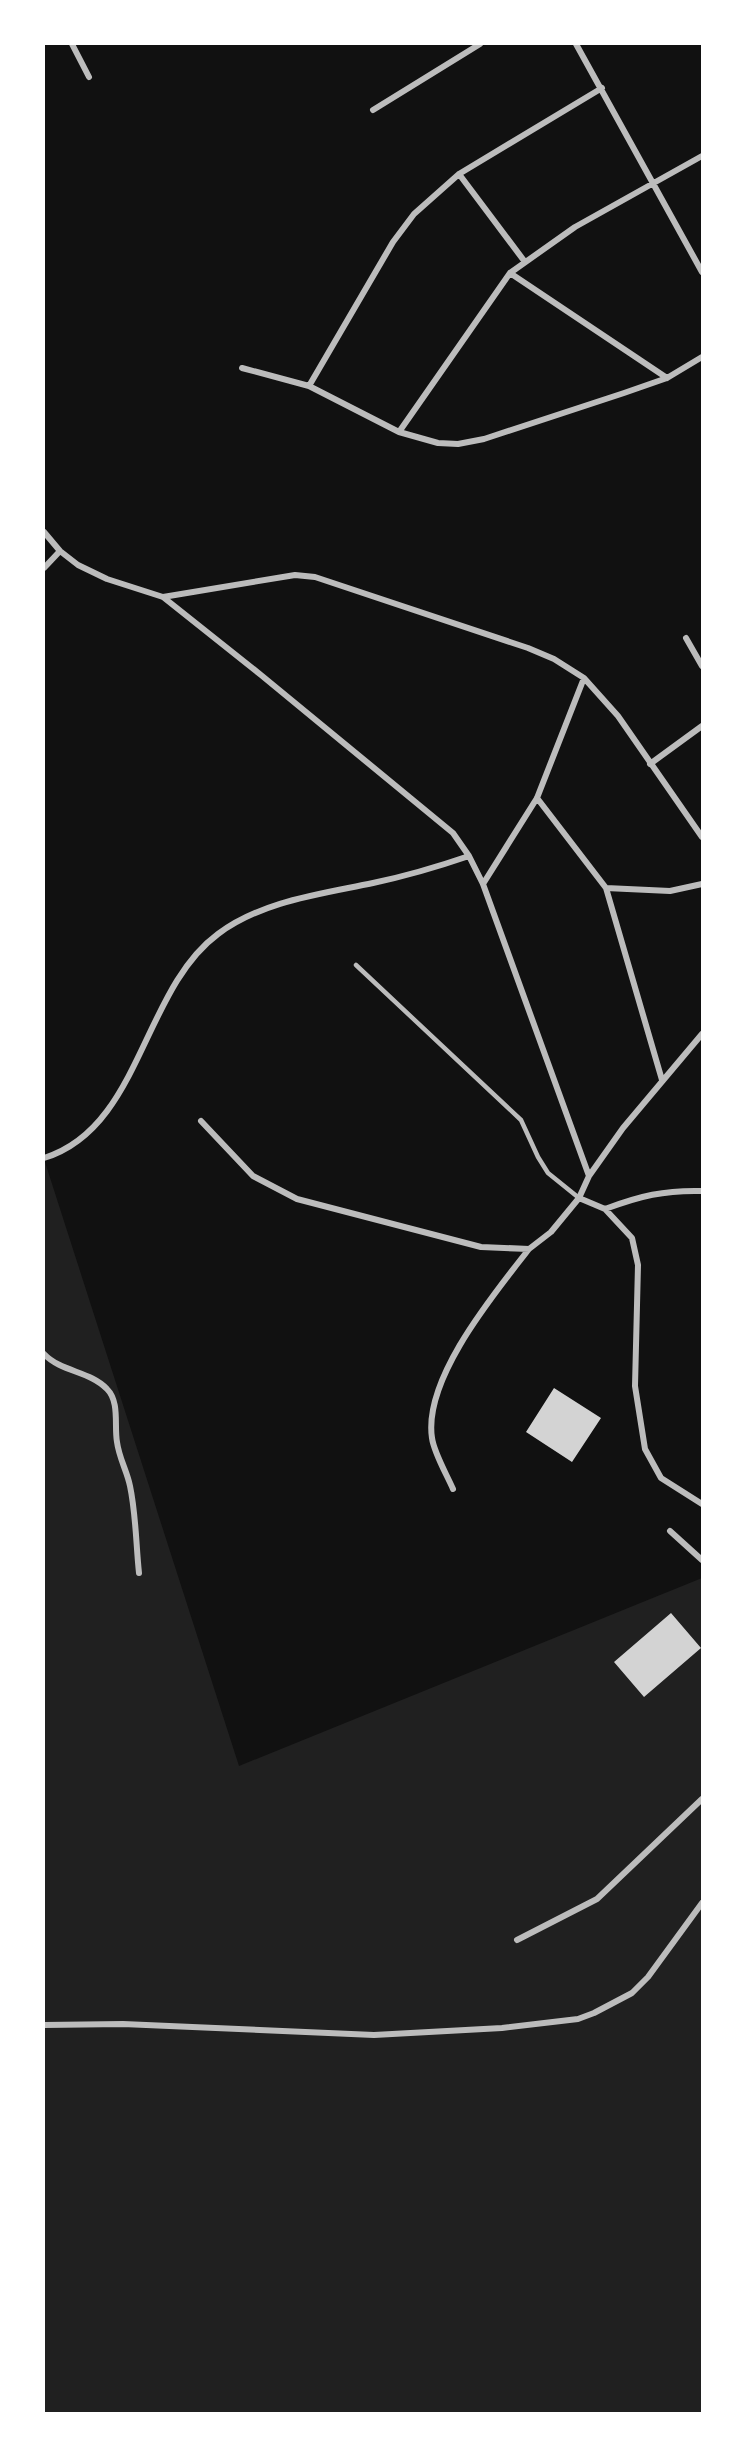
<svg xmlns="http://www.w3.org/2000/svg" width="746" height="2457" font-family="'Exo 2',sans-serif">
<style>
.green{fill:#202020}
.building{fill:#d3d3d3}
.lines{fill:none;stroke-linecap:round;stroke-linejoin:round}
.service{stroke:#bcbcbc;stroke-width:4.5}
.minor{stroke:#bcbcbc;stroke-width:6}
</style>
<rect width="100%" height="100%" fill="#111"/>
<!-- green -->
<path class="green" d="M44 1159 239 1766 702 1578V2413H44Z"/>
<!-- building -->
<path class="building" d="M554 1388 601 1418 572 1462 526 1432Z
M671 1613 701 1648 644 1697 614 1662Z"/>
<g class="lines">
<!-- service -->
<path class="service" d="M356 965 521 1120 538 1157 548 1173 579 1198"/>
<!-- minor -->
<path class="minor" d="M72 44 89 77
M576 44 702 272
M373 110 480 44
M459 174 525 262
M510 273 667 378
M242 368 309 386 399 432 438 443 458 444 484 439 624 393 667 378 702 357
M309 386 393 242 414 214 459 174 602 88
M399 432 510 273 575 227 702 156
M44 532 60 551 78 565 107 579 163 597 261 675 453 833 469 856 483 884 589 1176
M44 568 60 551
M163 597 295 575 315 577 528 648 554 659 584 678 618 716 702 837
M686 638 702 666
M650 764 702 726
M537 798 606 888 662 1080
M483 884 537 798 584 678
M606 888 670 891 702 884
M201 1121 253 1176 297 1199 481 1247 529 1249 551 1232 579 1198 589 1176 623 1128 702 1034
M44 1158C141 1128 142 990 218 934 262 901 321 894 373 883 406 876 437 867 469 856
M579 1198 605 1209C640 1196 664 1190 702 1191
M605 1209 632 1238 638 1265 635 1386 645 1449 661 1478 702 1504
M44 1354C61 1372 90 1371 107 1389 120 1402 114 1426 117 1442 119 1458 127 1471 130 1486 136 1514 136 1545 139 1573
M453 1489C447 1475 434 1453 432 1438 423 1379 494 1294 529 1249
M670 1531 702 1560
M517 1940 597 1899 702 1799
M44 2025 123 2024 374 2035 502 2028 578 2019 594 2013 632 1993 648 1977 702 1903"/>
</g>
<!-- border -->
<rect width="746" height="2457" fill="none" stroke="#ffffff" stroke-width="90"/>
</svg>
